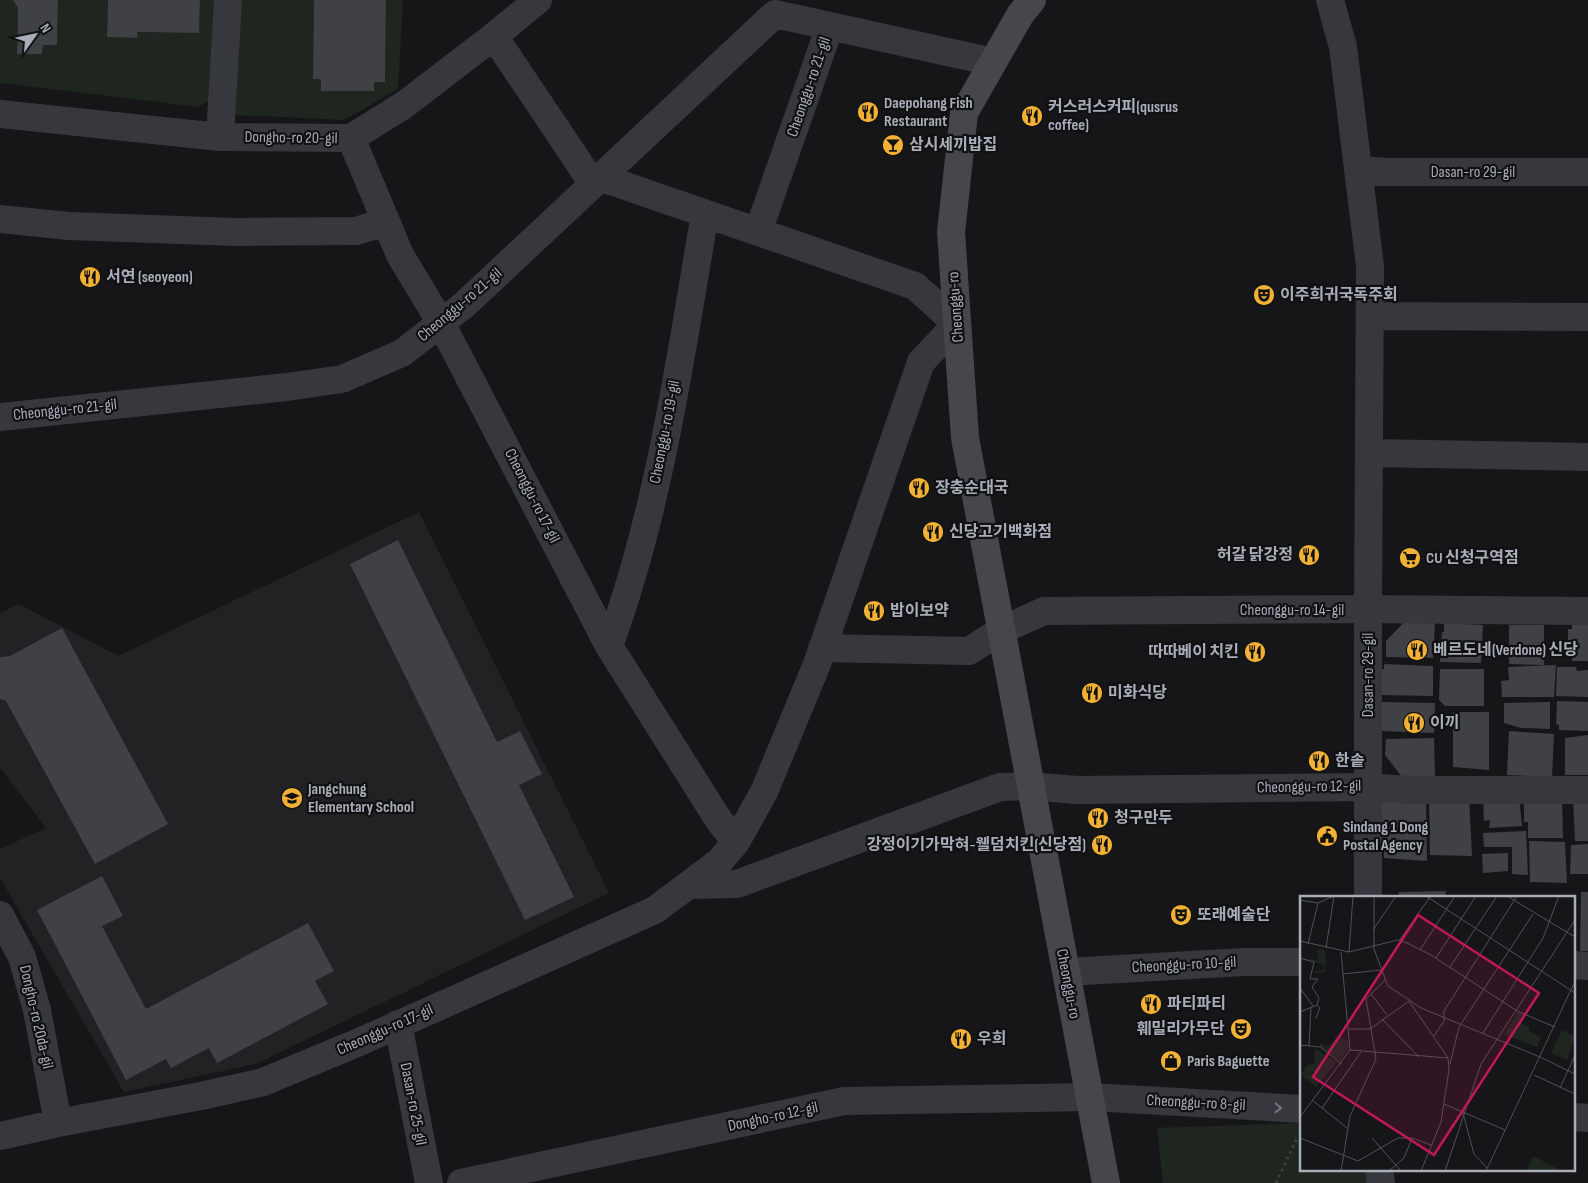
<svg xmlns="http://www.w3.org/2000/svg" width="1588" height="1183" font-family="'Sofia Sans Condensed','Noto Sans KR',sans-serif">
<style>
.built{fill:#222225}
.green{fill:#1e261f}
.building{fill:#404145}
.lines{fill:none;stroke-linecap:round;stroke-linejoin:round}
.path{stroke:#3d3f44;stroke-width:3;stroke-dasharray:2.5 4;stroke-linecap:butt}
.street{stroke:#37383d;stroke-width:28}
.secondary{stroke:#45474d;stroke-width:28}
.oneway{stroke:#757881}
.labels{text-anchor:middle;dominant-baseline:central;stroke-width:4.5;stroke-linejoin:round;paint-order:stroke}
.street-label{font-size:16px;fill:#a8adb8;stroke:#111113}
.poi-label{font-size:16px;font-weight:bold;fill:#a8adb8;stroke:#111113;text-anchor:start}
.inset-road{fill:none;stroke:#505258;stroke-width:1}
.view{fill:#c2185b;fill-opacity:0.15;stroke:#c2185b;stroke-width:2.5}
.inset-edge{fill:none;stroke:#a8adb8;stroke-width:2.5}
</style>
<rect width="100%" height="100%" fill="#161618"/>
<!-- built -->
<path class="built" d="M419 512 609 893 256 1064 124 1092 0 878V849L46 828 0 768V613L19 604 118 656Z"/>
<!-- green -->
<path class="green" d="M0 0H13L18 8 17 53 42 54 43 45H57L58 0H108L107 37 137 38V32L199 33 200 0H217L213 98 199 107 0 83Z
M235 0H314L313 79H321L322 91H373L374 82H385L386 0H403L398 89 344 120 235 115Z
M1302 1123V1169H1373L1375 1183H1163L1157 1128Z"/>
<!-- building -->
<path class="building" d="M13 0H58L57 45H43L42 54H17L18 8Z
M108 0H200L199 33 137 32V38L107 37Z
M314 0H386L385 82H374V91H321V79H313Z
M398 540 497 742 520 731 542 774 519 785 574 897 525 920 350 564Z
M1407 619 1435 622 1433 658 1386 657V641Z
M1588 622V661H1572V648H1568V629H1572V623Z
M1444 623 1483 625 1481 663 1440 662 1442 632H1444Z
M1509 625H1544V665L1509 664Z
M62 628 168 824 95 864 6 701 0 699V657L10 656Z
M1384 664 1433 666V696L1381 695 1380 669H1384Z
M1556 665 1554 697H1502L1501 681 1509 680 1508 667Z
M1557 667H1576L1577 671 1588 670V697L1556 696Z
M1440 669H1484V706H1445L1439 700Z
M1557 701 1588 702V731L1559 730V725L1556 724Z
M1380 702 1435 703 1434 733 1380 731Z
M1550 702V729L1521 728 1504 723V703Z
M1453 712H1489V770L1453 767Z
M1509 731 1554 734 1552 777 1507 775Z
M1588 735V775H1565V738Z
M1434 738 1435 777H1402L1385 755 1386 739Z
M1562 795 1563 838H1528V822H1524V797Z
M1519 796 1522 826 1489 828 1490 820 1484 821 1483 797Z
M1429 797H1469L1472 856 1430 855Z
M1588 797V841H1575L1573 798Z
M1379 801H1426L1427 861 1384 858V851L1377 850Z
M1526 831 1528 875 1512 874V847H1484L1483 833Z
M1529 841 1565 842 1567 883 1530 882Z
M1588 844V874H1570L1571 845Z
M1508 853V871L1483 873 1482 854Z
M102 876 123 916 102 926 146 1009 308 923 334 971 315 981 328 1004 217 1063 209 1048 171 1068 166 1059 126 1080 37 910Z
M1446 891 1445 897H1398L1399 892Z
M1581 892H1588V951H1580Z"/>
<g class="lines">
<!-- path -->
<path class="path" d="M1276 1183 1297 1138"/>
<!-- street -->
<path class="street" d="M1330 0 1343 47 1370 266 1368 609V897
M0 114 220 137 351 138 404 105 494 36 538 0
M220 137 228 0
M351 138 400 255 441 323 609 646 718 819 736 842
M1358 170 1389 172H1588
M0 219 69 226 235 232 356 231 386 222
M758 232 830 26
M1370 316 1588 317
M0 417 287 387 342 379 402 353 464 305 775 14 993 62
M1369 453 1588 457
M609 646C660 507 680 359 705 214
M822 648 969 651 1000 631 1044 611 1368 609 1588 611
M689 885 737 884 1000 787 1030 786 1077 790 1368 787 1407 790H1588
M0 915 22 957 37 1010 58 1123
M1574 965 1588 966
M1066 972 1244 962H1302
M398 1024 429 1183
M1574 1117 1588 1118
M0 1136 58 1123 201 1096 263 1082 357 1043 655 910 719 862 736 842 764 792 817 664 921 362 957 324 915 286 614 182 587 175 494 36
M1379 1169 1381 1183
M461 1183 844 1101 1090 1097 1302 1109"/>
<!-- secondary -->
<path class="secondary" d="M1032 0 1020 15 964 113 951 232 965 438 1106 1183"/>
</g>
<!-- one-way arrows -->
<defs><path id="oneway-chevron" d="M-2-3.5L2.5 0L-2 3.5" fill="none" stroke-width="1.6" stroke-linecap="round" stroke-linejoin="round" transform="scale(1.25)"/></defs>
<use class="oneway" href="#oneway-chevron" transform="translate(1278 1108) rotate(3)"/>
<!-- icons -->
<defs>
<g id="restaurant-disc" transform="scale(1.125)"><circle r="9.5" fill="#f2b134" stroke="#111113"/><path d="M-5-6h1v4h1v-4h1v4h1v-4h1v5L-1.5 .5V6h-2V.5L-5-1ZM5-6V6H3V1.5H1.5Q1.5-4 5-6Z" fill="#111"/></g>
<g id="bar-disc" transform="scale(1.125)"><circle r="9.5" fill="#f2b134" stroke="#111113"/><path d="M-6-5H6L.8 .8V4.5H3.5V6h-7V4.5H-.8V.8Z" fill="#111"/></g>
<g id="theatre-disc" transform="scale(1.125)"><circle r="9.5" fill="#f2b134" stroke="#111113"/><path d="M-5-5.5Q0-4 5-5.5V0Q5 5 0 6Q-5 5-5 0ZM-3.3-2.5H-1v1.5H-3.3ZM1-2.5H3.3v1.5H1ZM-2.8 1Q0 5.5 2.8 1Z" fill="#111"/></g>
<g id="supermarket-disc" transform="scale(1.125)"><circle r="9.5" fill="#f2b134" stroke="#111113"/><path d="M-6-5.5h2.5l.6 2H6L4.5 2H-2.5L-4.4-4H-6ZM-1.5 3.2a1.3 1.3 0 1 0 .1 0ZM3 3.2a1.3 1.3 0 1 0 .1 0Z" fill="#111"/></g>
<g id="school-disc" transform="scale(1.125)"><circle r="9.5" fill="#f2b134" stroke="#111113"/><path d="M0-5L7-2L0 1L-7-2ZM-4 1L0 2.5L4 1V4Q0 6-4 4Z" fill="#111"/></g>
<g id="civic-disc" transform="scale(1.125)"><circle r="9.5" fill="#f2b134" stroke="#111113"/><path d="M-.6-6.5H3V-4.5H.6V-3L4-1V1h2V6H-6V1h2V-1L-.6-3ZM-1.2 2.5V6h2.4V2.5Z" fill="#111"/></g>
<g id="shop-disc" transform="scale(1.125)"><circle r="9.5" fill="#f2b134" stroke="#111113"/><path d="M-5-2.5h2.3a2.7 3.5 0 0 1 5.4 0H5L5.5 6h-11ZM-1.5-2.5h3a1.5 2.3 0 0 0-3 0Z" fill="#111"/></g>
</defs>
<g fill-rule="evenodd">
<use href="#restaurant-disc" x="868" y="112"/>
<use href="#restaurant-disc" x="1032" y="116"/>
<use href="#bar-disc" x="893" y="145"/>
<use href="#restaurant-disc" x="90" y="277"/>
<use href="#theatre-disc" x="1264" y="295"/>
<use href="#restaurant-disc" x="919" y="488"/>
<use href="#restaurant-disc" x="933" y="532"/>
<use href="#restaurant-disc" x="1309" y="555"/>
<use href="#supermarket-disc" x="1410" y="558"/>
<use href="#restaurant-disc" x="874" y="611"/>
<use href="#restaurant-disc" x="1417" y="650"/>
<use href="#restaurant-disc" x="1255" y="652"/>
<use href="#restaurant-disc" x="1092" y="693"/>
<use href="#restaurant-disc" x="1414" y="723"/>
<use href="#restaurant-disc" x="1319" y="761"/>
<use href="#school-disc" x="292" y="798"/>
<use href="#restaurant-disc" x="1098" y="818"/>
<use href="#civic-disc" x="1327" y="836"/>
<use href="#restaurant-disc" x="1102" y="845"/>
<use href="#theatre-disc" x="1181" y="915"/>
<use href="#restaurant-disc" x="1151" y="1004"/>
<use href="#theatre-disc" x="1241" y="1029"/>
<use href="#restaurant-disc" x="961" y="1039"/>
<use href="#shop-disc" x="1171" y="1061"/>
</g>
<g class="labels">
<!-- street labels -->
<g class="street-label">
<text transform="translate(809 87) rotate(-71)">Cheonggu-ro 21-gil</text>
<text transform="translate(291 138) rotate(1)">Dongho-ro 20-gil</text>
<text x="1473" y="172">Dasan-ro 29-gil</text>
<text transform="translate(460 305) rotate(-40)">Cheonggu-ro 21-gil</text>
<text transform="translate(956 307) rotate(-94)">Cheonggu-ro</text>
<text transform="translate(65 410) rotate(-6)">Cheonggu-ro 21-gil</text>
<text transform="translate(665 432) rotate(-79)">Cheonggu-ro 19-gil</text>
<text transform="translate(532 496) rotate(63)">Cheonggu-ro 17-gil</text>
<text x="1292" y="610">Cheonggu-ro 14-gil</text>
<text transform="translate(1368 675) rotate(-90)">Dasan-ro 29-gil</text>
<text transform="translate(1309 787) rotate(-1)">Cheonggu-ro 12-gil</text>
<text transform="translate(1184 965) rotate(-3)">Cheonggu-ro 10-gil</text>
<text transform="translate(1068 984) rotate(79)">Cheonggu-ro</text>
<text transform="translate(36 1017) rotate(77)">Dongho-ro 20da-gil</text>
<text transform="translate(385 1030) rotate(-24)">Cheonggu-ro 17-gil</text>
<text transform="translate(1196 1103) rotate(3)">Cheonggu-ro 8-gil</text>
<text transform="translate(413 1104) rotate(79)">Dasan-ro 25-gil</text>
<text transform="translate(773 1117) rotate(-12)">Dongho-ro 12-gil</text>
</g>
<!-- poi labels -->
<g class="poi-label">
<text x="884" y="103">Daepohang Fish<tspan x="884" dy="18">Restaurant</tspan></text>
<text x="1048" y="107">커스러스커피(qusrus<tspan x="1048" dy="18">coffee)</tspan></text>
<text x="909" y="145">삼시세끼밥집</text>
<text x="106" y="277">서연 (seoyeon)</text>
<text x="1280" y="295">이주희귀국독주회</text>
<text x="935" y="488">장충순대국</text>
<text x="949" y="532">신당고기백화점</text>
<text x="1293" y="555" text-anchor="end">허갈 닭강정</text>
<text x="1426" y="558">CU 신청구역점</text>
<text x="890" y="611">밥이보약</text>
<text x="1433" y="650">베르도네(Verdone) 신당</text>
<text x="1239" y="652" text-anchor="end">따따베이 치킨</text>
<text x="1108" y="693">미화식당</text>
<text x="1430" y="723">이끼</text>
<text x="1335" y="761">한솥</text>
<text x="308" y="789">Jangchung<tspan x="308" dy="18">Elementary School</tspan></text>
<text x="1114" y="818">청구만두</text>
<text x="1343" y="827">Sindang 1 Dong<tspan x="1343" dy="18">Postal Agency</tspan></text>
<text x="1086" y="845" text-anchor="end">강정이기가막혀-웰덤치킨(신당점)</text>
<text x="1197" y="915">또래예술단</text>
<text x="1167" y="1004">파티파티</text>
<text x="1225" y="1029" text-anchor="end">훼밀리가무단</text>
<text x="977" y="1039">우희</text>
<text x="1187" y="1061">Paris Baguette</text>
</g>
</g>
<!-- overview -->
<g transform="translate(1300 896)">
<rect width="275" height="275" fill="#161618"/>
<path d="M14 52 12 64 19 63 17 53 24 54 26 60 25 75 20 77H12L23 74 24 69 11 65ZM218 116 225 119 221 127 230 131 229 135 241 142 237 151 204 138ZM262 134 275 140 267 164 251 157ZM38 139 49 146 48 154 40 165 20 151V147L28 151ZM15 152 37 166 16 191 1 179 7 169 14 168ZM233 260 262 275H226Z" fill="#1e261f"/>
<path class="inset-road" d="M74 0V53L88 90 121 112 240 161M126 0 275 97M207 0 275 41M0 4 18 7 34 0M73 34 96 0M0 45 49 56 98 44 107 47 131 59 217 115 255 131M99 45 130 1M8 48 18 7M26 52 34 0M120 54 155 0M49 56 53 0M0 62 14 66 10 83H18M136 62 176 0M150 71 197 0M43 78 81 74M0 92 13 110M71 98 87 119M0 116 17 109 19 102 12 91 18 83M16 122 20 112 17 109M82 123 119 161M49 133H70L109 105 148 162 149 174 141 226 121 275M183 137 243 42 259 0M134 140 144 125V115L217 0M0 149 20 151 42 168M9 150 11 111M50 154 148 162M240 161 275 178M150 168 159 131 233 18M234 179 275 198M260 192 275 159M12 204 47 232M144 208 205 234M22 212 61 156M163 217 174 258 187 272M0 221 50 154 41 56M0 242 58 265 98 242H112L131 249M72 242 101 275M41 275 50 220 76 163 66 103 85 84M89 275 104 262 112 242M145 275 181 168 275 24M186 275 275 85"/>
<path class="view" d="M118 19 239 97 134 259 13 181Z"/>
<rect width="275" height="275" class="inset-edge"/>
</g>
<!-- north arrow -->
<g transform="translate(35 35) rotate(57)" stroke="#111113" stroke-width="4" paint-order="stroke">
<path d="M0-4L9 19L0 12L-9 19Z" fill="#a8adb8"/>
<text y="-8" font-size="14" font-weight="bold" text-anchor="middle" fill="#a8adb8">N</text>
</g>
</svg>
